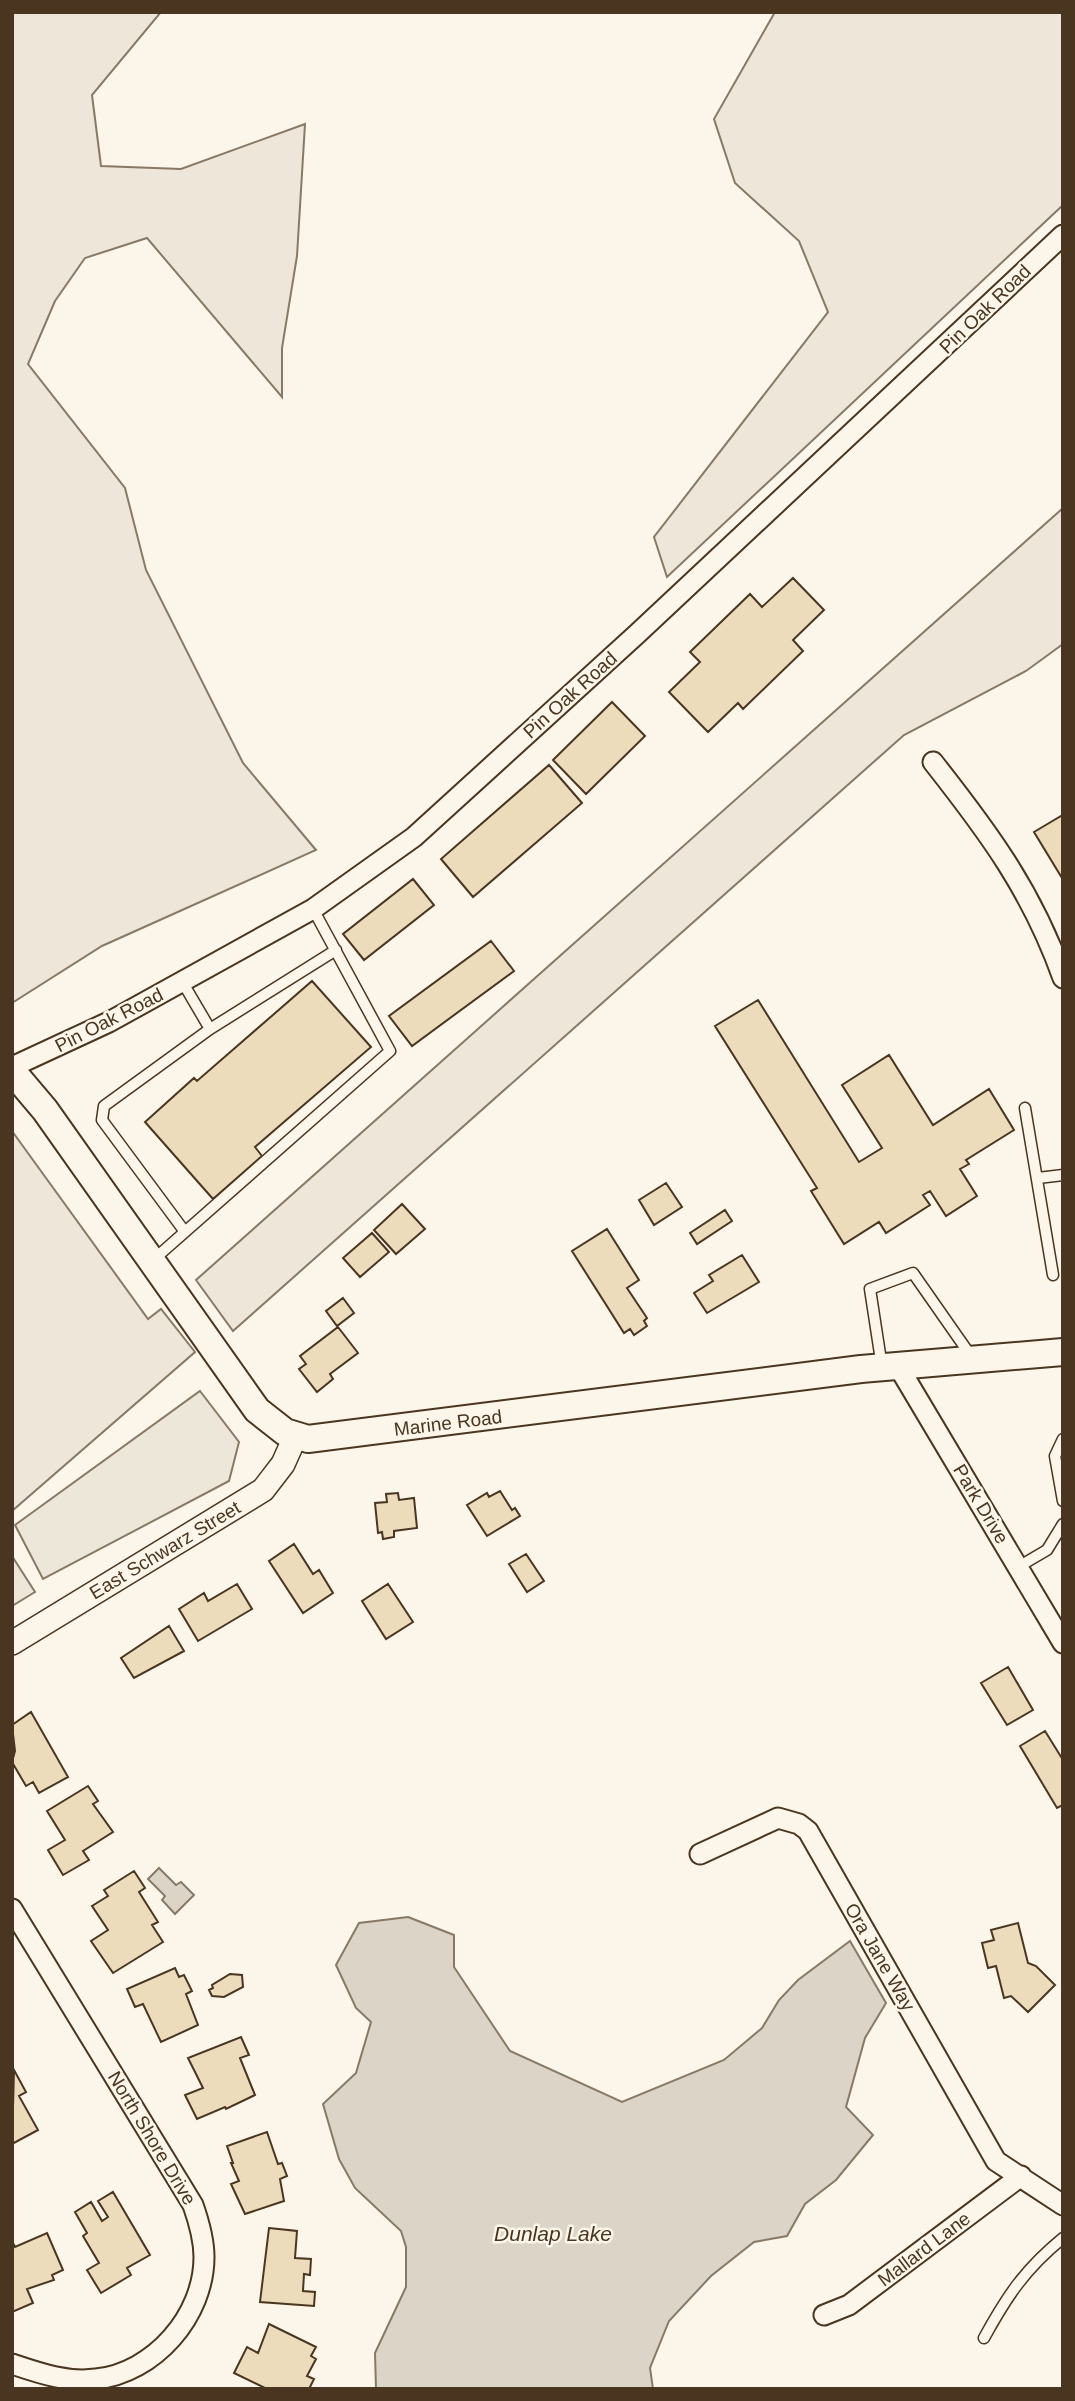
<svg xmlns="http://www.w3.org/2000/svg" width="1075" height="2401" font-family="Arial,sans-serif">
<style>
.green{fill:#ede6d9;stroke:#887966;stroke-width:2}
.parking{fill:#ede7d9;stroke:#887966;stroke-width:2}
.water{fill:#dcd4c6;stroke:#887966;stroke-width:2}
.building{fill:#ecdcbc;stroke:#4a3520;stroke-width:2}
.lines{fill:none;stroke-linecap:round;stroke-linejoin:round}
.service-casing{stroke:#4a3520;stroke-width:13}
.minor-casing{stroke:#4a3520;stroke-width:23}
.tertiary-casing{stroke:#4a3520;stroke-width:26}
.secondary-casing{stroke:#4a3520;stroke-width:30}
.service{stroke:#fbf6e9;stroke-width:10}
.minor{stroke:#fbf6e9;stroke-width:19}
.tertiary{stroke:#fbf6e9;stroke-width:23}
.secondary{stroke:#fbf6e9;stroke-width:26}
.labels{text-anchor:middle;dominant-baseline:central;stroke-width:5;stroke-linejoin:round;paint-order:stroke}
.street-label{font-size:19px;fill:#4a3520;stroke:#fbf6e9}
.water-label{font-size:21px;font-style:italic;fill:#4a3520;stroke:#fbf6e9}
</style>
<rect width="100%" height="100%" fill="#fbf6e9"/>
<!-- green -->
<path class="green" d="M12 12H161L92 95 101 166 181 169 305 124 297 256 282 348V397L147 238 85 258 55 301 28 364 125 488 146 570 243 763 316 850 102 946 12 1003Z
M775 12H1063V205L667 577 654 537 828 312 799 241 735 183 714 119Z
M1063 508V644L1026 671 904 735 233 1331 196 1280Z
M12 1131 148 1319 161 1309 195 1352 12 1511Z
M12 1556 35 1592 12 1606Z"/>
<!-- parking -->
<path class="parking" d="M200 1391 239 1442 229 1481 43 1579 15 1525Z"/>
<!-- water -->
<path class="water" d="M159 1868 176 1885 181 1882 194 1895 175 1914 162 1900 165 1896 148 1879Z
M408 1917 454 1935V1967L510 2051 622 2102 724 2060 762 2028 779 2000 798 1980 850 1941 886 2003 865 2038 846 2107 873 2135 836 2180 805 2204 787 2236 754 2242 711 2276 669 2321 650 2368 653 2389H376L375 2353 406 2287V2247L401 2231 355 2188 339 2159 323 2104 356 2073 371 2022 356 2008 336 1965 359 1923Z"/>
<!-- building -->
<path class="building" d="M793 578 824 610 793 640 803 651 743 709 738 703 708 732 669 692 700 662 690 652 750 594 762 607Z
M612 702 645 736 586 794 553 760Z
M549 765 582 803 473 897 441 859Z
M1061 816 1063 818 1062 878 1034 832Z
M413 879 434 905 364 960 343 934Z
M491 941 514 971 412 1046 389 1016Z
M312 981 371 1047 255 1147 262 1156 213 1199 145 1122 194 1078 197 1081Z
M758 1000 859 1162 882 1148 842 1085 889 1055 933 1125 989 1089 1014 1130 966 1160 969 1164 960 1169 977 1196 946 1216 930 1191 923 1195 930 1205 886 1233 879 1222 844 1244 811 1191 817 1188 715 1026Z
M666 1183 682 1207 654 1225 639 1200Z
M402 1204 425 1229 396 1254 374 1230Z
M725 1210 732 1221 697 1244 690 1233Z
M607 1229 639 1280 627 1288 647 1318 644 1321 647 1326 634 1335 630 1329 624 1333 572 1251Z
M372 1233 389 1252 360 1277 343 1258Z
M742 1255 759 1282 707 1313 694 1293 713 1281 709 1275Z
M343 1298 354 1313 337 1326 326 1311Z
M338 1327 358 1353 330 1374 333 1379 317 1392 299 1369 306 1364 300 1356Z
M500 1491 512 1510 515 1508 520 1516 487 1536 467 1505 487 1493 489 1497Z
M398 1493 399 1500 414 1498 417 1528 394 1531V1537L383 1539 382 1532 378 1533 375 1503 387 1502 386 1494Z
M294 1544 313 1574 319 1570 333 1593 303 1613 269 1561Z
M526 1554 544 1581 527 1592 509 1564Z
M237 1584 252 1609 198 1641 179 1609 204 1593 208 1601Z
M388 1584 413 1622 386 1639 362 1601Z
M169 1626 184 1651 134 1678 121 1658Z
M1008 1667 1033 1710 1007 1725 981 1683Z
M31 1712 68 1777 39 1793 33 1782 26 1786 12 1762 15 1751 12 1725Z
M1045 1731 1063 1760V1805L1057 1808 1020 1746Z
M88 1786 98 1801 93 1804 113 1832 83 1851 89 1860 63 1875 48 1850 65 1840 47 1811Z
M134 1871 145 1888 139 1892 158 1922 152 1925 163 1942 113 1973 91 1941 108 1930 92 1906 108 1896 104 1890Z
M1018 1923 1028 1963 1036 1966 1055 1985 1028 2012 1011 1996 1004 1998 996 1966 988 1968 982 1943 994 1940 991 1930Z
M175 1968 179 1977 184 1975 192 1991 186 1994 198 2025 161 2042 143 2004 135 2007 127 1989Z
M230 1974 242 1975 243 1987 224 1997 212 1996 209 1990 213 1988 212 1985Z
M241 2037 249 2055 240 2058 255 2095 226 2109 225 2107 197 2119 185 2095 203 2088 188 2058Z
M14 2070 26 2092 19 2096 38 2130 12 2144Z
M267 2132 278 2164 282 2163 287 2176 280 2179 284 2201 245 2214 231 2184 239 2181 231 2163H233L227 2146Z
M113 2192 150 2255 127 2268 131 2275 101 2293 87 2270 99 2263 83 2236 87 2233 75 2212 91 2202 102 2221 108 2217 98 2201Z
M269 2228 297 2231 295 2258 311 2259 310 2275 304 2274 303 2291 315 2292 314 2306 260 2302Z
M47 2233 63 2270 52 2275 54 2280 27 2289 33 2303 12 2312V2241L15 2247Z
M269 2324 316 2347 311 2356 316 2359 307 2376 314 2379 309 2389H267L234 2373 247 2347 258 2353Z"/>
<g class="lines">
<!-- service casing -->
<g class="service-casing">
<path id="service" d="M183 983 210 1029
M1025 1108 1053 1275
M1038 1178 1063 1175
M185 1232 102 1120 104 1106 210 1029 336 950
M152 1261 390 1051 313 909
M882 1367 870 1289 913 1273 971 1356
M1063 1439 1055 1456 1063 1501
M1018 1567 1047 1550 1063 1524
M984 2338C1007 2296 1025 2269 1063 2238"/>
</g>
<!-- minor casing -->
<g class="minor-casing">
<path id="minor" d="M933 762C989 833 1032 891 1063 978
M12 1067 109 1022 313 909 414 837 637 634 1063 235
M898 1366 1063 1643
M700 1854 778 1818 799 1824 808 1831 996 2161 1063 2205
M12 1909 193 2205C199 2222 204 2239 204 2257 204 2316 154 2373 96 2379 67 2383 39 2373 12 2364
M824 2315 849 2305 1021 2176"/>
</g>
<!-- tertiary casing -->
<g class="tertiary-casing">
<path id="tertiary" d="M12 1643 263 1490 283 1464 296 1435"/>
</g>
<!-- secondary casing -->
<g class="secondary-casing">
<path id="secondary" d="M12 1071 45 1110 257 1410 285 1432 308 1439 861 1369 1063 1352"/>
</g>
<!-- service -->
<use href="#service" class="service"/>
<!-- minor -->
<use href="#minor" class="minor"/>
<!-- tertiary -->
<use href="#tertiary" class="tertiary"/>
<!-- secondary -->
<use href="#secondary" class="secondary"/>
</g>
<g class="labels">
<!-- street labels -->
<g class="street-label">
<text transform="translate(985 309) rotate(-44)">Pin Oak Road</text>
<text transform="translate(570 695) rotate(-42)">Pin Oak Road</text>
<text transform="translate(109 1020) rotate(-27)">Pin Oak Road</text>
<text transform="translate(448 1423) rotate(-7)">Marine Road</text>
<text transform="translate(981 1504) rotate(59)">Park Drive</text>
<text transform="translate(165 1550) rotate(-31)">East Schwarz Street</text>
<text transform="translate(880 1957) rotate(60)">Ora Jane Way</text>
<text transform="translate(152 2138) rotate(59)">North Shore Drive</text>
<text transform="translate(924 2249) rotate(-37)">Mallard Lane</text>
</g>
<!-- water labels -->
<g class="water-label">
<text x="553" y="2233">Dunlap Lake</text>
</g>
</g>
<!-- border -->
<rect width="1075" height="2401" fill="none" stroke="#4a3520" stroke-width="28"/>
</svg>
